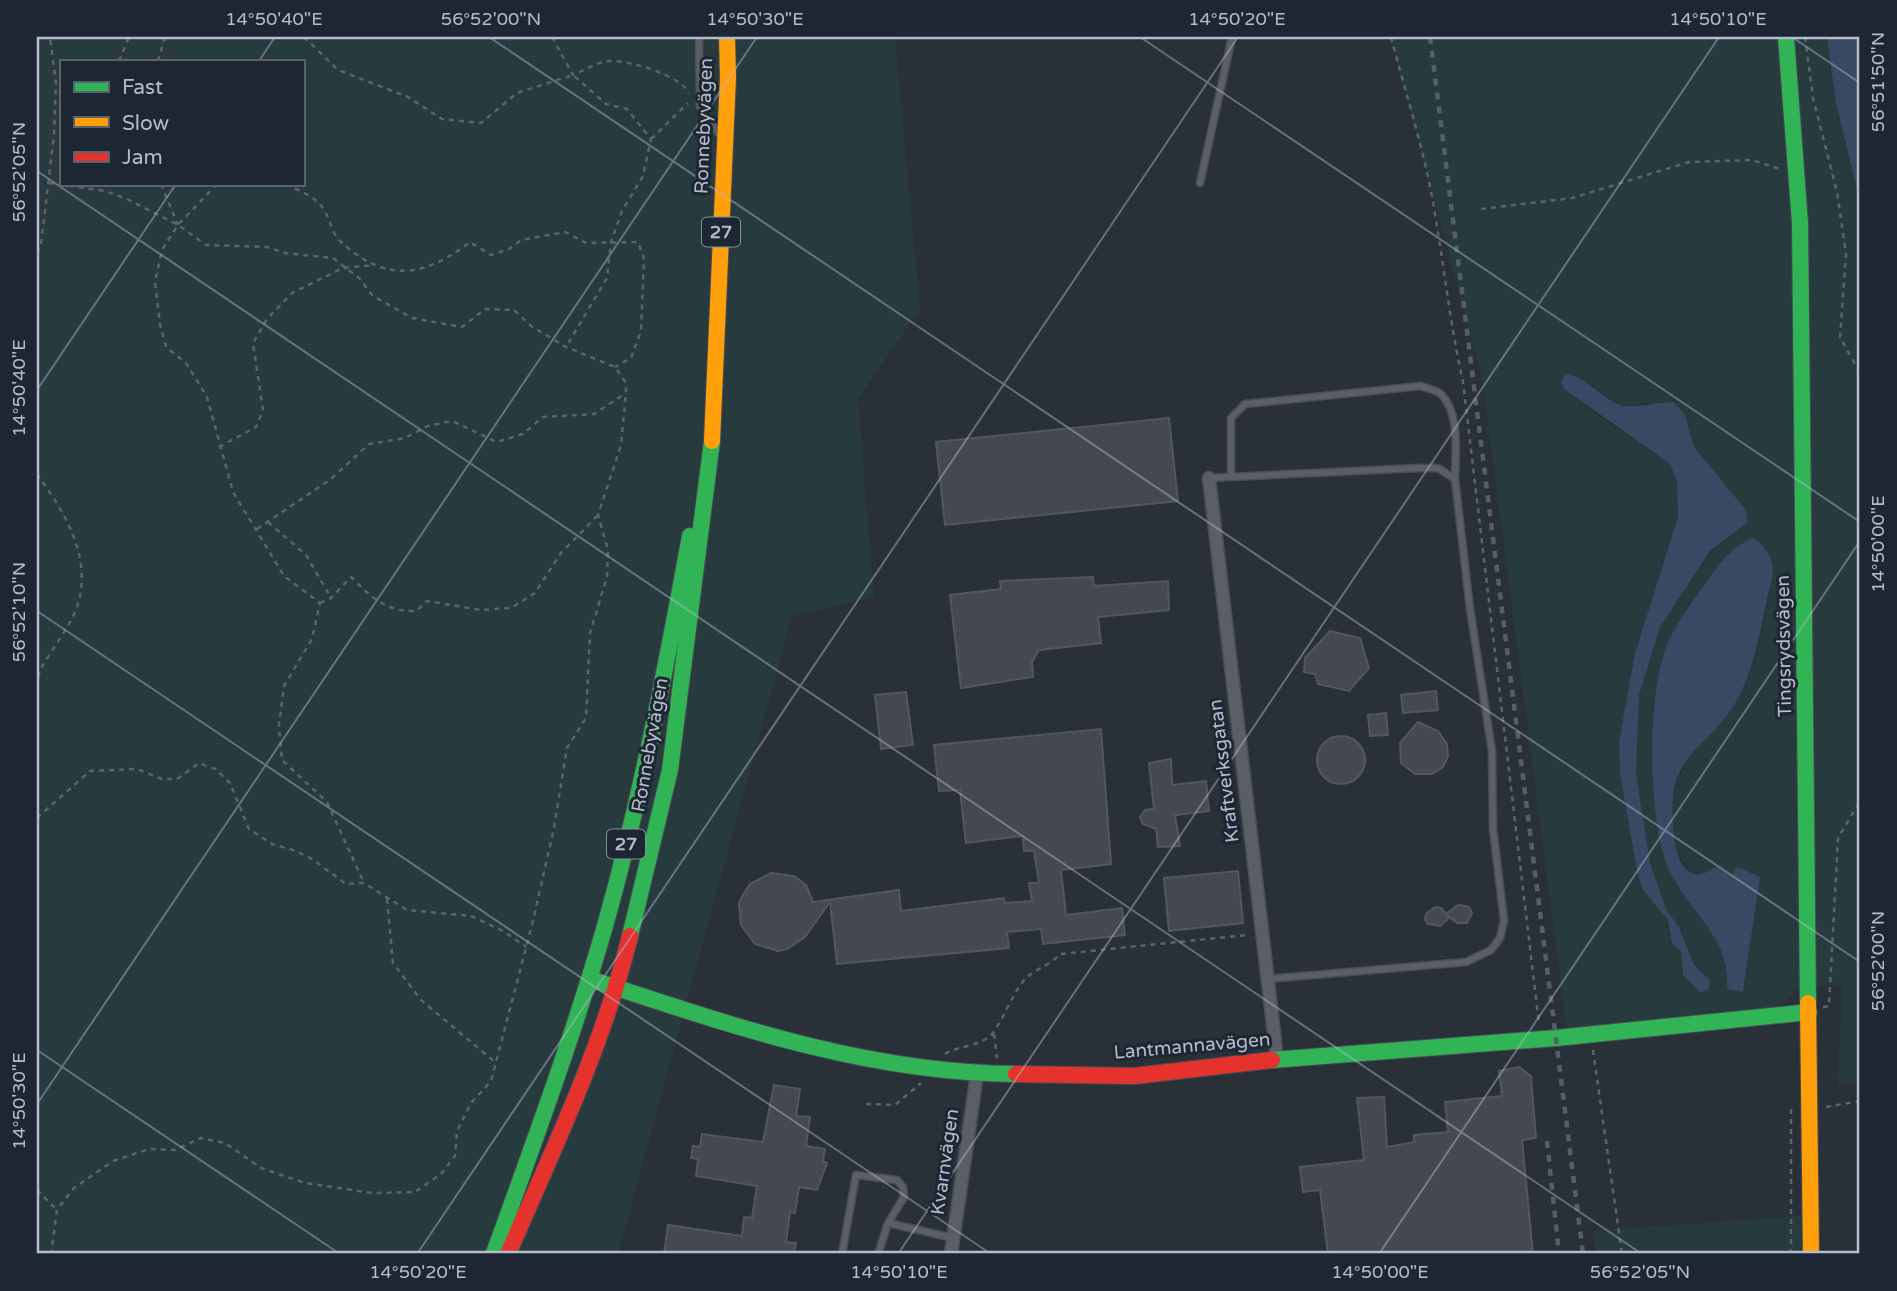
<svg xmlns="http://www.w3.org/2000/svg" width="1897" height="1291" font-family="'Varela Round',sans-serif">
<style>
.green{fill:#273a3e;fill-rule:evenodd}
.water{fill:#384963}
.building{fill:#444950;stroke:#52575f;stroke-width:2}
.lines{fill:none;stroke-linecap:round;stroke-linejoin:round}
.lane-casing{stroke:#484c53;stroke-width:9}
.street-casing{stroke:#484c53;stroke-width:15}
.fast-casing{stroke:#484c53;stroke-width:18}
.slow-casing{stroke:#484c53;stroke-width:18}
.jam-casing{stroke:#484c53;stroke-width:18}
.path{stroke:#5d636a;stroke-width:2.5;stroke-dasharray:5 5;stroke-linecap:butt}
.lane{stroke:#5a5e66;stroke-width:6}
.street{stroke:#5a5e66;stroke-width:12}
.fast{stroke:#30b455;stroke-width:16}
.slow{stroke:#ff9f0a;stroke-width:16}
.jam{stroke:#e5322d;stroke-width:16}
.rail{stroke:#595d64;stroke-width:4.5;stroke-dasharray:7 7;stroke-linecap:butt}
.ticks{fill:none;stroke:#b4bcc9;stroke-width:2;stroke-opacity:0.45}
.labels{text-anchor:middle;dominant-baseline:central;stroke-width:6;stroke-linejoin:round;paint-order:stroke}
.shield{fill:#1d2633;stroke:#878f9c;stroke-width:2}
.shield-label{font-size:18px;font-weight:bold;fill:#b4bcc9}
.street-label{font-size:19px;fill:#b4bcc9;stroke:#1d2633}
.neatline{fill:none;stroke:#b4bcc9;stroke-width:2.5}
.ticks-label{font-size:18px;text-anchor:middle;fill:#b4bcc9}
</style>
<rect width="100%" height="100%" fill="#2a3038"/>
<!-- green -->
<path class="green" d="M37 37H895L920 309 858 399 874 597 792 616 618 1254H37ZM61 61H303V184H61Z
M1390 37H1827L1836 103 1860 202V1081L1837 1087 1843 985 1801 986 1780 1008 1567 1031 1482 377ZM1592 384C1614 400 1619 409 1647 403L1689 434 1694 447 1746 510C1717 548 1683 583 1661 626 1621 703 1631 831 1666 908 1668 914 1674 919 1678 925 1688 942 1691 960 1704 976L1683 975 1681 951 1671 944 1668 920 1643 890 1638 876 1620 773 1619 742 1635 653 1678 517 1677 481 1670 464 1585 407ZM1768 598C1762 629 1757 662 1741 691 1713 744 1669 754 1672 825 1673 846 1678 858 1693 873L1720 871 1732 876 1760 877 1743 992 1727 989C1731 937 1688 914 1670 871 1649 824 1647 684 1671 638 1675 630 1681 623 1686 616Z
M1810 1215 1811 1254H1596L1593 1231Z"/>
<!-- water -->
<path class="water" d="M1827 37H1860V202L1836 103Z
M1566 374C1588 378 1599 396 1618 404 1633 410 1657 402 1673 402L1684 413 1694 447 1746 510 1748 522 1710 551 1660 627 1639 695 1636 773 1650 863 1666 909 1679 927 1694 964 1710 981 1709 988 1701 993 1683 975 1681 951 1672 944 1668 920 1643 890 1638 876 1620 773 1619 742 1635 653 1678 517 1677 481 1670 464 1564 389 1561 382Z
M1753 538C1763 544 1772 556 1773 568 1773 578 1769 589 1767 599 1759 638 1753 676 1731 710 1714 736 1687 750 1676 781 1670 800 1668 879 1701 874 1706 873 1711 869 1716 867L1732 875 1737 867 1760 877 1743 992 1727 989C1731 938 1690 914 1670 872 1647 825 1646 687 1669 640 1679 620 1694 599 1707 581 1720 563 1731 547 1753 538Z"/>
<!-- building -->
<path class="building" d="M1169 418 1178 501 945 525 936 442Z
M1093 577 1094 586 1168 581 1169 610 1098 617 1101 643 1039 650 1032 662 1033 677 961 688 950 595 1001 589 1000 581Z
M1330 631 1360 638 1369 668 1349 691 1318 684 1315 674 1304 672 1305 658Z
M1436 691 1438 710 1403 713 1401 695Z
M906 692 913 745 881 749 875 695Z
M1386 713 1388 735 1370 736 1368 715Z
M1418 722 1438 731 1447 744 1448 756 1443 767 1432 774H1415L1401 763 1400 743Z
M1101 729 1111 864 1061 870 1066 915 1122 908 1125 935 1043 944 1041 929 1007 932 1009 948 837 964 830 902 805 937 787 949 778 951 755 944 741 925 739 903 744 893 750 884 771 873 794 876 806 885 813 902 899 890 901 911 1004 898 1005 903 1032 901 1029 883H1039L1034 851H1024L1023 836 966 843 960 790 939 791 934 745Z
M1317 760a24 24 0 1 1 48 0a24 24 0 1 1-48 0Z
M1171 759 1172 785 1206 781 1209 811 1175 815 1180 846 1158 847 1156 829 1143 824 1140 817 1145 810 1154 809 1149 763Z
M1238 871 1243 923 1169 931 1164 878Z
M1458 905 1469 907 1472 913 1467 923H1457L1446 914Z
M1435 907 1441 908 1449 918 1440 926 1428 924 1425 919 1426 914Z
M1519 1067 1531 1076 1536 1138 1522 1140 1533 1254H1328L1320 1190 1303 1192 1300 1167 1364 1160 1357 1098 1384 1097 1387 1147 1414 1142V1135L1448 1132 1445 1102 1502 1096 1499 1071Z
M774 1085 800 1089 796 1116 810 1117 806 1146 825 1149 823 1161 827 1163 817 1190 799 1187 795 1213 790 1212 786 1242 796 1243 794 1254H664L668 1225 742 1236 744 1217 752 1218 757 1186 696 1176 698 1159 691 1158 693 1146 700 1147 702 1134 763 1142Z"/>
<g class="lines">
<!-- lane casing -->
<g class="lane-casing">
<path id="lane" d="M699 37 700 107 719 134
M1200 183 1232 37
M1231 477V418L1245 404 1420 386C1427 388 1436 390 1441 394 1461 414 1455 454 1455 479
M1209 478 1418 468H1438L1455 479 1470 609 1492 751 1493 829 1504 920 1500 938 1491 950 1466 962 1267 979
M888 1223 953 1238
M842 1254 856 1175 897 1180 903 1187 904 1197 888 1223 878 1254"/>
</g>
<!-- street casing -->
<g class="street-casing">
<path id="street" d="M1209 478 1277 1059
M951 1254 977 1074"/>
</g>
<!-- fast casing -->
<g class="fast-casing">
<path id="fast" d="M1786 37 1800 223 1808 1003
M630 936 670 770 712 441
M590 979C730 1025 866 1073 1016 1074
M1272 1060 1556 1038 1809 1012
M494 1253C533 1145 573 1037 605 926 641 798 666 667 690 536"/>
</g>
<!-- slow casing -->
<g class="slow-casing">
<path id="slow" d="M712 441 728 77 727 37
M1808 1003 1811 1254"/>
</g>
<!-- jam casing -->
<g class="jam-casing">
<path id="jam" d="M1016 1074 1134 1076 1272 1060
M508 1254C553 1150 603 1046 630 936"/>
</g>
<!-- path -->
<path class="path" d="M304 37 338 70 408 97 442 119 481 123 517 93 573 75 606 104 627 109 651 139 643 176 622 211 611 242 607 278 566 347
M552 37 573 75C583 71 597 62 609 61 629 60 680 75 689 93
M1391 37C1406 94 1424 150 1434 208 1444 266 1450 324 1463 382L1539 1024
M1805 37 1813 98 1837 192 1846 254 1840 337 1860 373
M119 61 129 37
M158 61 165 37
M651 139 688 103
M49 183 105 191 127 199 178 225 206 245 267 247 285 253 333 258 359 278 373 296 412 318 462 327 485 309 514 310 531 326 566 347 615 367 626 383V392L621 445 598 515 608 550 607 577 590 633 586 718 567 748 554 828 532 925 491 1081 471 1103 457 1131 455 1156 441 1174 415 1192 372 1193 305 1183 261 1168 225 1143 201 1138 175 1150 149 1149 113 1161 74 1188 57 1210 51 1254
M161 184 178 225
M217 184 178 225 162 250 155 282 160 324 166 347 186 363 207 397 233 492 284 576 320 603 312 639 284 686 279 725 282 760 327 802 364 883
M286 184C297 190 316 197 322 207 330 217 331 232 340 241 386 284 424 277 470 242L491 255 509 249 521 240 565 232 586 243 638 242 644 258 641 331 631 358 615 367
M1481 209 1572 198 1689 162 1752 160 1780 169
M37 253 41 244 54 135 56 83 50 37
M219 447 256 427 263 410 253 343 267 319 292 293 343 268 374 265
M37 474C64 511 92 556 78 604 71 626 52 649 40 670L37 682
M268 522 306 555 330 596
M257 529 331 479 369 444 405 438 428 426 452 421 497 442 523 434 543 417 594 414 626 393
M320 603 331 598 351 577C371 597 386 612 416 611L427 601 481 610 511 608 535 593 561 553 598 515
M37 818 90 771 137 769 162 779H177L199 763 215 769 230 783 249 829 272 844 293 850 312 859 346 884 364 883 407 910 471 916 503 931 526 947
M387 899 393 963 421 1000 496 1063
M1823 1007 1829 1006 1838 838 1860 801
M994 1034 997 1058
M1593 1050 1622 1254
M945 1054C957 1046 977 1047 990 1036 999 1029 1013 992 1025 979 1033 970 1048 967 1060 954L1248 935
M866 1104 895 1105 921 1083
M1826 1107 1860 1101
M37 1190 57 1210
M1791 1254V1105"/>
<!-- lane -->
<use href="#lane" class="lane"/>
<!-- street -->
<use href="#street" class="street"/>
<!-- fast -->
<use href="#fast" class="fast"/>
<!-- slow -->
<use href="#slow" class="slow"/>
<!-- jam -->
<use href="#jam" class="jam"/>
<!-- rail -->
<path class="rail" d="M1430 37 1583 1254
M1547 1141 1559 1254"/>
</g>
<!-- ticks -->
<path class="ticks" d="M489 37 1860 962M1140 37 1860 522M1792 37 1860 83M259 61 275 37M37 171 1642 1254M37 390 176 184M37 611 991 1254M37 1050 340 1254M37 1104 757 37M417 1254 1238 37M898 1254 1719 37M1379 1254 1860 541"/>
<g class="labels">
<!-- shield labels -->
<g class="shield">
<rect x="702" y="217.5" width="38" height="29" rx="5"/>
<rect x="607" y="829.5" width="38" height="29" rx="5"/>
</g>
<g class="shield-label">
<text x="721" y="232">27</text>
<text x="626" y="844">27</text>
</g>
<!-- street labels -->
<g class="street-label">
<text transform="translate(704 126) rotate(-88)">Ronnebyvägen</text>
<text transform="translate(1784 646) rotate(-91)">Tingsrydsvägen</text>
<text transform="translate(650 745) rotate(-80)">Ronnebyvägen</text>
<text transform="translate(1224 771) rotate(-97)">Kraftverksgatan</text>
<text transform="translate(1192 1046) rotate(-5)">Lantmannavägen</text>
<text transform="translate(945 1162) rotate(-82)">Kvarnvägen</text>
</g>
</g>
<!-- border -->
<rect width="1897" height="1291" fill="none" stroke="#1d2633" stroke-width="77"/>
<!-- legend -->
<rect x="60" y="60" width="245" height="126" fill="#1d2633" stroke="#59626f" stroke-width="2"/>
<rect x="74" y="82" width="35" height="10" fill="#30b455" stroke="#59626f" stroke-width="2"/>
<text x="122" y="94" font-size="21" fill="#b4bcc9">Fast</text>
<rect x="74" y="117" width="35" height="10" fill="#ff9f0a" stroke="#59626f" stroke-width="2"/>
<text x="122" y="130" font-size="21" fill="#b4bcc9">Slow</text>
<rect x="74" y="152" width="35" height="10" fill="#e5322d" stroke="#59626f" stroke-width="2"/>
<text x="122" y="164" font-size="21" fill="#b4bcc9">Jam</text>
<rect x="38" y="38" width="1820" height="1214" class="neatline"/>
<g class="ticks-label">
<text x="274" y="25">14°50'40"E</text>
<text x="491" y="25">56°52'00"N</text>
<text x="755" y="25">14°50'30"E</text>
<text x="1237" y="25">14°50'20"E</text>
<text x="1718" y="25">14°50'10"E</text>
<text transform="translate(1878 82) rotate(-90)" y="6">56°51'50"N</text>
<text transform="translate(19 172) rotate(-90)" y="6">56°52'05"N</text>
<text transform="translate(19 388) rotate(-90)" y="6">14°50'40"E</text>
<text transform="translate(1878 544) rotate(-90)" y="6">14°50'00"E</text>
<text transform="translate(19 612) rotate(-90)" y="6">56°52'10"N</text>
<text transform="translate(1878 961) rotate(-90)" y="6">56°52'00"N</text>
<text transform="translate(19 1101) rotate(-90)" y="6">14°50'30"E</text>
<text x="418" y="1278">14°50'20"E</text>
<text x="899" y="1278">14°50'10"E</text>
<text x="1380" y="1278">14°50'00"E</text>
<text x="1640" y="1278">56°52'05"N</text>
</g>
</svg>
